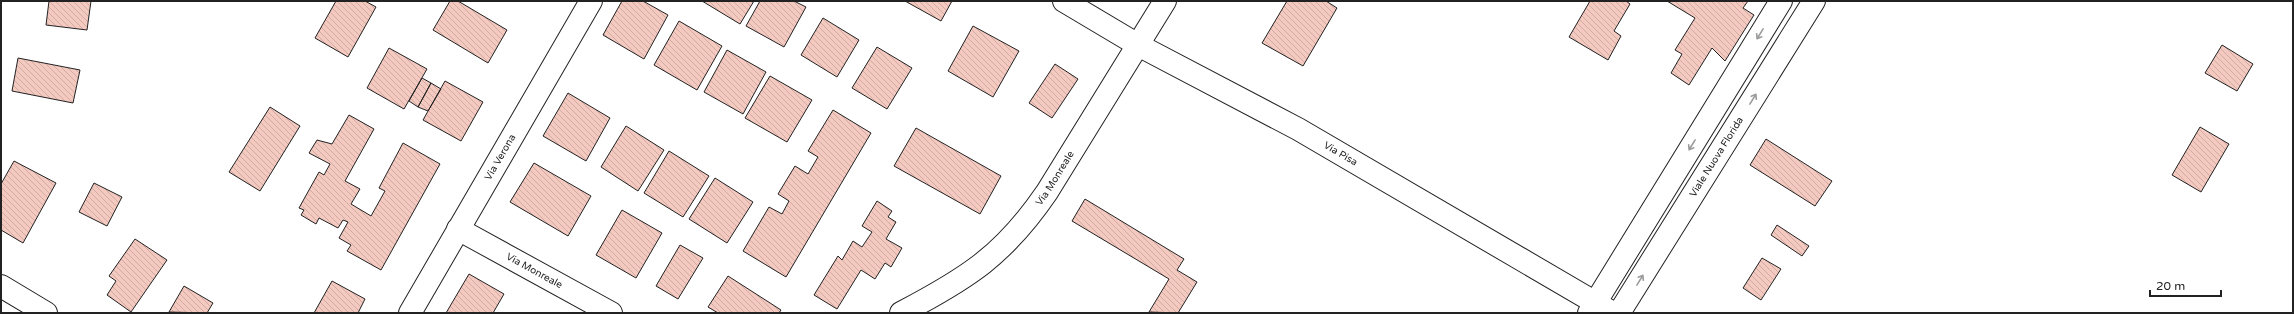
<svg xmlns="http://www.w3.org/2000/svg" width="2294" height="314" font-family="'Varela Round',sans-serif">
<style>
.building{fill:url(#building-back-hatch);stroke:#222}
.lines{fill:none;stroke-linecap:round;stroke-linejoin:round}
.minor-casing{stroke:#222;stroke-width:24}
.minor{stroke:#fff;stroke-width:22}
.oneway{stroke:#9c9c9c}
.labels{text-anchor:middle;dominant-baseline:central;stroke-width:3;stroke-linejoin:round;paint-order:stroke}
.street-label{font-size:10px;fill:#222;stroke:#fff}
</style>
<defs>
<pattern id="building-back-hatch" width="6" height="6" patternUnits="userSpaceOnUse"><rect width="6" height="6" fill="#f3c9c0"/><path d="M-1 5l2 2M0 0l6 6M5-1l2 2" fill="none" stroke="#d0aca5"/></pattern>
</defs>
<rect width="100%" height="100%" fill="#fff"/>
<!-- building -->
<path class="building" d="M49 1H91L87 30 46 25Z
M336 1H365L376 7 348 57 315 38Z
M450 1H458L507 30 488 63 433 30Z
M622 1H643L668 15 644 59 603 35Z
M702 1H754L740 24Z
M760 1H794L806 7 784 47 746 26Z
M905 1H952L941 21Z
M1287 1H1326L1337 8 1303 66 1262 43Z
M1590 1H1626L1630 4 1614 31 1621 36 1608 60 1569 37Z
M1667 1H1748L1743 8 1754 15 1725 61 1712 48 1689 85 1671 73 1682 54 1675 50 1695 18Z
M823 18 859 40 837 77 801 55Z
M679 21 722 46 697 90 654 65Z
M973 26 1019 51 993 97 948 71Z
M2222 45 2253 64 2237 91 2205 73Z
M877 47 912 68 887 109 852 88Z
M389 48 427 69 404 109 367 88Z
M727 50 766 72 743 114 704 92Z
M18 58 80 70 73 103 12 91Z
M1055 64 1078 79 1052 118 1029 103Z
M770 76 812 100 787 142 745 118Z
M422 78 431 83 418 107 409 101Z
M445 81 483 102 461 141 423 120Z
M431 83 441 89 428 111 418 107Z
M568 93 610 118 586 161 543 136Z
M270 107 300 126 260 191 229 172Z
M833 110 871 133 786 277 743 251 769 207 782 214 789 201 778 194 795 166 808 174 818 157 808 151Z
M349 115 374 129 345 181 360 189 351 204 371 216 385 191 379 188 403 143 440 164 381 270 347 251 351 245 339 238 348 222 343 220 338 228 319 218 316 224 301 215 304 210 299 208 319 172 324 175 330 164 309 153 317 140 332 144Z
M626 126 664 150 638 191 601 167Z
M2200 127 2229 144 2201 192 2172 175Z
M916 128 1001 176 980 214 894 166Z
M1766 139 1832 181 1815 206 1750 165Z
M669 151 709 176 683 217 644 193Z
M14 161 56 183 23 243 1 230V184Z
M534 163 591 196 568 236 510 202Z
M715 178 753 202 727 243 689 219Z
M94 183 122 197 107 226 79 212Z
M1085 199 1184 259 1177 270 1197 282 1178 313 1149 312 1169 279 1072 221Z
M877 201 892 211 888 217 896 222 886 239 902 248 891 267 885 263 875 279 861 270 837 309 814 295 838 256 842 260 853 241 862 247 872 232 862 226Z
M622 210 662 233 636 278 596 255Z
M1777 225 1809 246 1802 256 1771 235Z
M135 239 167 260 131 312 107 295 116 281 109 276Z
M680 245 703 258 678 299 656 286Z
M1762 258 1781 269 1761 300 1743 288Z
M469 274 504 294 493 313H446Z
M728 276 781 310 779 313H718L708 307Z
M332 281 365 299 358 313H314Z
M184 286 213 303 207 313 169 312Z"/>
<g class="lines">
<!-- minor casing -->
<g class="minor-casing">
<g id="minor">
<path id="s1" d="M1064 1 1138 45 1298 129 1613 313"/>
<path id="s2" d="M458 229 611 313"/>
<path d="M1 286 46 313"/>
<path id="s3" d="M410 313 591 1"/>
<path id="s4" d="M901 313C968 278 1004 255 1047 192L1165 1"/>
<path d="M1589 313 1781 1"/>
<path id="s5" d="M1619 313 1814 1"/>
</g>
</g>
<!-- minor -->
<use href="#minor" class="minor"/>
</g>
<!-- one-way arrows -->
<defs><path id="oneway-shaft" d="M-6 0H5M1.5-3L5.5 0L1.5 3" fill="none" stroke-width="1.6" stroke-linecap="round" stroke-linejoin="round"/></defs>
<g class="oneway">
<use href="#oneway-shaft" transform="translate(1760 34) rotate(122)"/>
<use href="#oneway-shaft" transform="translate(1753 99) rotate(-58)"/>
<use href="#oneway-shaft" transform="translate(1692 145) rotate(122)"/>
<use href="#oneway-shaft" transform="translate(1640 280) rotate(-58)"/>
</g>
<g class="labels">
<!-- street labels -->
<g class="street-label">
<text stroke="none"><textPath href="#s1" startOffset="316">Via Pisa</textPath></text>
<text stroke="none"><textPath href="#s3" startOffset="180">Via Verona</textPath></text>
<text stroke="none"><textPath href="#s5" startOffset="184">Viale Nuova Florida</textPath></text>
<text stroke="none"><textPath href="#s4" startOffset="208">Via Monreale</textPath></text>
<text stroke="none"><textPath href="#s2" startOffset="87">Via Monreale</textPath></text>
</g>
</g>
<!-- border -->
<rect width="2294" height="314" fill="none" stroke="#222222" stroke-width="4"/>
<!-- scale -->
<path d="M2150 290v6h71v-6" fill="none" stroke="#222222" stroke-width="2"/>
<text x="2156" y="290" font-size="12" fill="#222222" stroke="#ffffff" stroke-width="3" paint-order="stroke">20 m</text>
</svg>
